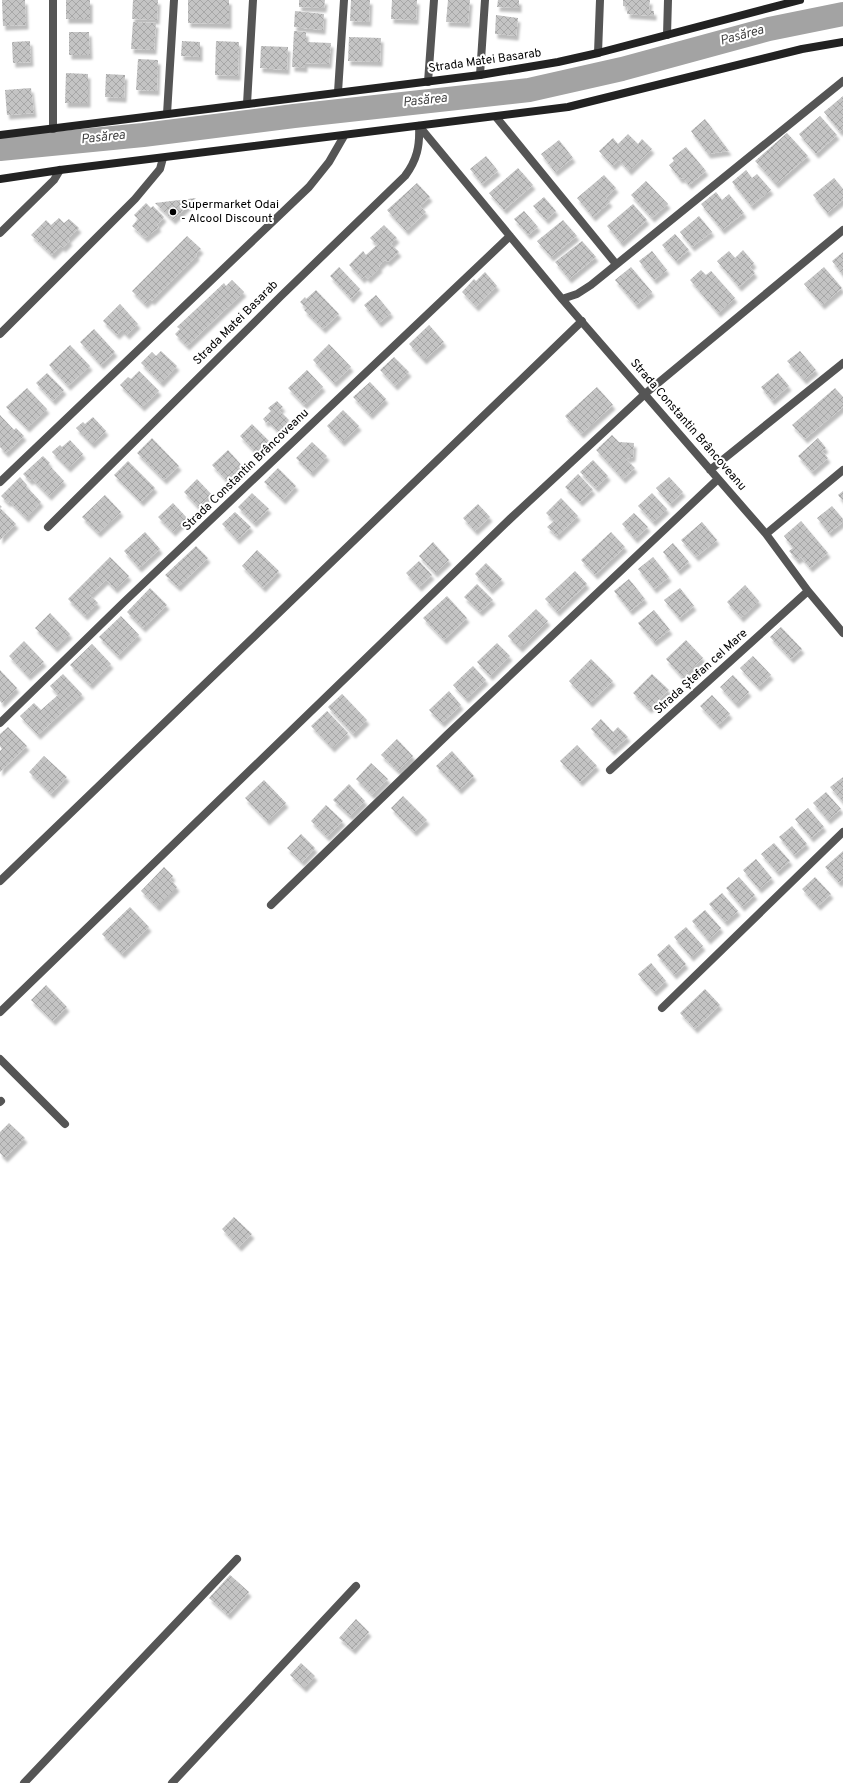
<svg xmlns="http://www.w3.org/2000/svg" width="843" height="1783" font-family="Overpass,sans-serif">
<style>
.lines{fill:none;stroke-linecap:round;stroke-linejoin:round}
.river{stroke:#a3a3a3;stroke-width:24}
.building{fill:url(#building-cross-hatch);filter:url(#shadow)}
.street{stroke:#555;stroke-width:8}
.secondary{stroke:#222;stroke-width:8}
.poi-dot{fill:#000;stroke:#fff;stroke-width:1.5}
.labels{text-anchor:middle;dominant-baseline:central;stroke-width:4;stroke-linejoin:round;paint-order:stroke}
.street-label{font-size:12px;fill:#000;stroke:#fff}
.poi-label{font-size:12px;fill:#000;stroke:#fff;text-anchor:start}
.water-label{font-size:13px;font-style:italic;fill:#444;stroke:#fff}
</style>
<defs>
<pattern id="building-cross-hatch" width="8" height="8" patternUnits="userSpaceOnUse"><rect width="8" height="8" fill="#c4c4c4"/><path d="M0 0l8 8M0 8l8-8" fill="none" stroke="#a7a7a7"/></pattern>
<filter id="shadow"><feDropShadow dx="2.5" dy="4.5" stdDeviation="1" flood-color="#0004"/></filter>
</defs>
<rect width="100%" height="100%" fill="#fff"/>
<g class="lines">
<!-- river -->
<path class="river" d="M0 149 143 135 294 116 529 90 622 69 769 29 843 14"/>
</g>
<!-- building -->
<path class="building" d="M2 0H25L26 25 3 26Z
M66 0H90V19H66Z
M133 0H158L157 20 132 19Z
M188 0H229V24L188 23Z
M299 0H325L324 8 299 7Z
M351 0H370L369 22 350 21Z
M392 0H417L416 20 391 19Z
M448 0H470L468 23 446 22Z
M498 0H519V8L497 7Z
M623 0H650L649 10 654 11V16L627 14 628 7 623 6Z
M295 11 324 14 323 30 294 27Z
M496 15 518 18 516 36 495 34Z
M133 22 156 23 154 50 131 49Z
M294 31 306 32V42L331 43 329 64 305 63V68L292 67Z
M69 32H89L90 55H69Z
M349 37 381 38 380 62 348 61Z
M30 41 31 62 13 63 12 42Z
M182 41 200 42V57L181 56Z
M216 41 239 42 238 76 215 75Z
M261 46 288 47 287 70 260 68Z
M138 59 158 60 157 91 136 90Z
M66 73 88 74V103H65Z
M106 74 125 75 124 98 105 97Z
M31 88 34 113 7 115 5 90Z
M843 96V129L840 132 824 112Z
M820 116 837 135 816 154 799 134Z
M705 119 729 151 708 154 691 131Z
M787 133 808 156 776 184 755 161Z
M628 134 638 144 642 139 652 149 629 171 619 160 613 166 599 151 613 138 618 144Z
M559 140 573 158 555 172 541 154Z
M686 147 706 171 689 185 683 178 680 179 669 165 674 161 672 158Z
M486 156 498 171 482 184 470 169Z
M518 168 533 185 504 210 489 193Z
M746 170 752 178 757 174 771 190 751 206 732 182Z
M604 175 616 188 606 198 610 202 593 217 577 198Z
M834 178 843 189V200L827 213 813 195Z
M646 181 668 204 652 218 631 195Z
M417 183 430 197 420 206 426 212 406 231 387 210Z
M716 192 722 200 729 194 744 213 722 230 701 204Z
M544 197 556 211 546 220 533 206Z
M196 198 173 220 155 203Z
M146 203 151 208 153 206 164 217 157 225 159 227 145 238 132 226 138 219 134 215Z
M633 204 647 220 621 243 607 226Z
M524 211 538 227 528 235 514 219Z
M699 216 712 232 692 247 680 232Z
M59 218 64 223 69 219 79 228 68 239 70 241 63 248 61 246 52 255 31 235 46 220 51 225Z
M563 220 577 236 551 257 537 241Z
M384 225 397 238 391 244 399 252 388 262 385 260 379 266 380 268 368 279 365 276 362 279 349 265 363 251 366 255 377 245 370 238Z
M675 234 689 250 676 261 662 245Z
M187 236 201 249 196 254 197 256 152 301 150 299 145 304 132 291Z
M582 241 596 257 569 279 555 262Z
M743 250 754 263 750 267 755 273 739 287 717 261 729 251 735 258Z
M652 251 667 270 654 280 639 261Z
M843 252V275L832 261Z
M339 267 360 289 351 299 330 276Z
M631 267 652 292 636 305 615 280Z
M824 267 842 288 822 305 804 284Z
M701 270 706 275 711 271 735 298 718 313 690 280Z
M485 272 497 286 476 307 462 292 474 279 476 281Z
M232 280 244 292 187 346 175 334 180 329 177 327 224 283 226 286Z
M316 290 339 314 323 329 304 310 306 308 300 302 305 297 306 299Z
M376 295 391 313 379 323 364 305Z
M120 304 138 324 127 335 122 330 117 335 103 321Z
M429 325 444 342 424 360 409 344Z
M94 329 115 352 101 365 80 342Z
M329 344 351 367 334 383 313 360Z
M70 345 90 366 68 386 49 365Z
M161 351 177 366 161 383 141 363 152 352 156 356Z
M800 351 816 370 804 380 787 361Z
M394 357 409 372 395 386 380 370Z
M307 370 323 387 304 405 288 388Z
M139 371 159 391 142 407 120 385 128 377 131 379Z
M47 373 64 390 53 401 36 383Z
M778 373 789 386 772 401 761 387Z
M370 382 386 399 370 415 353 397Z
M597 387 613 405 581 434 565 416Z
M27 388 47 409 27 428 6 407Z
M835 388 843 397V407L805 439 792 425Z
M277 401 283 407 279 410 289 420 279 432 268 421 266 423 263 419 271 411 268 408Z
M343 410 359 426 342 442 327 426Z
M0 415 14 430 16 428 24 436 6 453 0 447Z
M93 417 106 431 92 444 76 428 83 422 85 424Z
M252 424 269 441 256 453 240 436Z
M612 435 619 442 634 443 633 457 626 459 635 468 623 479 596 450Z
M152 438 179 466 164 480 137 453Z
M818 438 826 448 822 451 828 458 812 472 798 456Z
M70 440 83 454 68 468 52 452 60 445 62 447Z
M312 442 327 456 311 473 296 458Z
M228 450 245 469 229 483 212 465Z
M43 456 50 463 48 464 64 481 49 496 32 479 30 481 23 474Z
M593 460 608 476 596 488 580 472Z
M128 461 155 488 141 502 114 475Z
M278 468 296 486 283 500 264 482Z
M578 474 593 490 580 502 565 487Z
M20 477 27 485 26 486 41 502 26 518 9 501 8 503 1 496Z
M669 477 683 492 670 504 656 488Z
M197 479 211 494 198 507 184 492Z
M843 491V501L838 495Z
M252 493 269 509 254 523 238 507Z
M652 493 667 509 653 522 638 506Z
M105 495 121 512 98 533 82 517Z
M561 498 578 516 557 536 547 527 554 521 546 513Z
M173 503 187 518 173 532 158 517Z
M478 504 490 517 475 531 463 518Z
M0 505 2 507 0 508 16 524 0 540Z
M832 506 843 519V522L829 533 817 518Z
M235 512 251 527 237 540 222 524Z
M634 513 648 527 635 539 622 524Z
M801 521 828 553 810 568 801 557 797 560 789 551 793 548 784 536Z
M702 522 717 540 696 557 681 540Z
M145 532 160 549 139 568 124 551Z
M611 532 625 547 595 575 581 560Z
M433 542 449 560 435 573 419 556Z
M673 543 689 562 678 571 663 552Z
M196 546 208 558 178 587 165 575Z
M257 550 279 571 263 588 242 566Z
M110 557 129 576 115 589 106 580 90 595 98 603 85 616 68 599Z
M653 557 669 577 654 589 638 569Z
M419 561 432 575 419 587 406 573Z
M486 563 502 579 490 590 475 574Z
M575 571 587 584 557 612 545 599Z
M629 579 645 599 630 611 614 591Z
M477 584 493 600 480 612 464 597Z
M745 585 759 601 741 618 727 602Z
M150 588 167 605 143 628 127 612Z
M680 588 694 606 679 618 664 600Z
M447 596 467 618 444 640 423 618Z
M536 609 548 621 520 648 508 636Z
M654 610 670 630 654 642 638 623Z
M50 613 70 634 55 648 35 628Z
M121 616 139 635 118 656 99 637Z
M781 627 802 649 791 659 770 637Z
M686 640 703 658 682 677 666 659Z
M24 641 44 662 28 676 9 656Z
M497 643 510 656 490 676 477 662Z
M92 644 111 664 90 685 70 665Z
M753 656 771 675 758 687 740 668Z
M591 659 613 681 590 703 569 681Z
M473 666 486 680 466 699 453 685Z
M0 670 17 688 2 703 0 701Z
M63 674 82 694 38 735 20 716 34 703 41 710 58 695 50 686Z
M652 674 669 690 649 709 633 693Z
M733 675 749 692 736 704 720 687Z
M449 691 461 705 442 723 429 710Z
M342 694 367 720 353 734 328 707Z
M712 695 730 714 718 725 700 706Z
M327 711 348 733 332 748 311 726Z
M601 719 613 732 618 727 628 737 612 751 591 729Z
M8 727 27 746 0 772V751L2 749 0 746V734Z
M397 739 413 756 398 771 381 755Z
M577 745 597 766 580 782 560 761Z
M452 751 474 776 459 790 436 766Z
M44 756 67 777 51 794 29 772Z
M371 763 388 779 372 795 356 779Z
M843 777V802L830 787Z
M264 780 286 803 267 821 245 798Z
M349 784 365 801 350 816 333 800Z
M826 792 841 809 828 820 813 803Z
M403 796 427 820 414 832 391 808Z
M326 805 343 821 327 837 311 821Z
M808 808 824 827 811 838 795 819Z
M792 826 807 844 794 855 779 837Z
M301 834 315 848 302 862 287 848Z
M774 843 790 861 777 872 761 854Z
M843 851V879L839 883 825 867Z
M756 859 772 878 759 889 743 870Z
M164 867 173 876 170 879 177 887 157 907 141 891Z
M739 877 755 895 742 907 726 888Z
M815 877 831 894 818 906 802 889Z
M722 893 738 911 725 922 709 904Z
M130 907 149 927 122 954 102 934Z
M705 910 721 928 708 940 692 921Z
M686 927 703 946 691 957 674 937Z
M669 944 686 964 674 975 657 955Z
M651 963 666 981 654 992 638 974Z
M46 985 67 1007 53 1021 31 1000Z
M705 989 720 1005 695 1029 680 1013Z
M9 1123 25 1138 5 1158 0 1153V1132Z
M234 1217 252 1234 239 1247 222 1229Z
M230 1575 249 1592 228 1615 209 1598Z
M356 1619 369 1632 353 1650 339 1638Z
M301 1663 315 1676 304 1688 290 1675Z"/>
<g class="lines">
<!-- street -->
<path class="street" d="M667 35 668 0
M598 53 600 0
M480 75 485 0
M428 82 434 0
M338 92 344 0
M247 104 253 0
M167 114 174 0
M496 117 616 264
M419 126 562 299 766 534 808 591 843 633
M53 129V0
M0 233 54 180 60 170
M562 299 577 294 591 285 843 81
M0 334 135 199 160 169 163 158
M710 470 843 363
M0 482 309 187 329 162 344 136
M48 527 281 296 405 176C417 160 420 146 419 126
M766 534 843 470
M0 723 124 602 510 236
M610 770 808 591
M0 881 582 321
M271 905 448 734 718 479
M662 1008 843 832
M0 1012 511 518 646 393 843 230
M0 1059 65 1124
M0 1102 1 1101
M24 1783 237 1559
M172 1783 356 1586"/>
<!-- secondary -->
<path class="secondary" d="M0 135 480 75 558 62 598 53 800 0
M0 179 60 170 568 107 802 49 843 42"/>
</g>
<!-- markers -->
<circle class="poi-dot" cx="173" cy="212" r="4"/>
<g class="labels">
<!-- street labels -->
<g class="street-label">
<text transform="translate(485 61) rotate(-8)">Strada Matei Basarab</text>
<text transform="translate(236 323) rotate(-45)">Strada Matei Basarab</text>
<text transform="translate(688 425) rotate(49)">Strada Constantin Brâncoveanu</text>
<text transform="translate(246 470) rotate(-44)">Strada Constantin Brâncoveanu</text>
<text transform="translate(701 672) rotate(-42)">Strada Ștefan cel Mare</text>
</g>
<!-- poi labels -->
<g class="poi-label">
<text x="181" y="205">Supermarket Odai<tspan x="181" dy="14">- Alcool Discount</tspan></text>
</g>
<!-- water labels -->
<g class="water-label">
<text transform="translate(742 36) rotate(-15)">Pasărea</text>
<text transform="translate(425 101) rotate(-6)">Pasărea</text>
<text transform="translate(103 138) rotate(-6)">Pasărea</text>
</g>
</g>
</svg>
